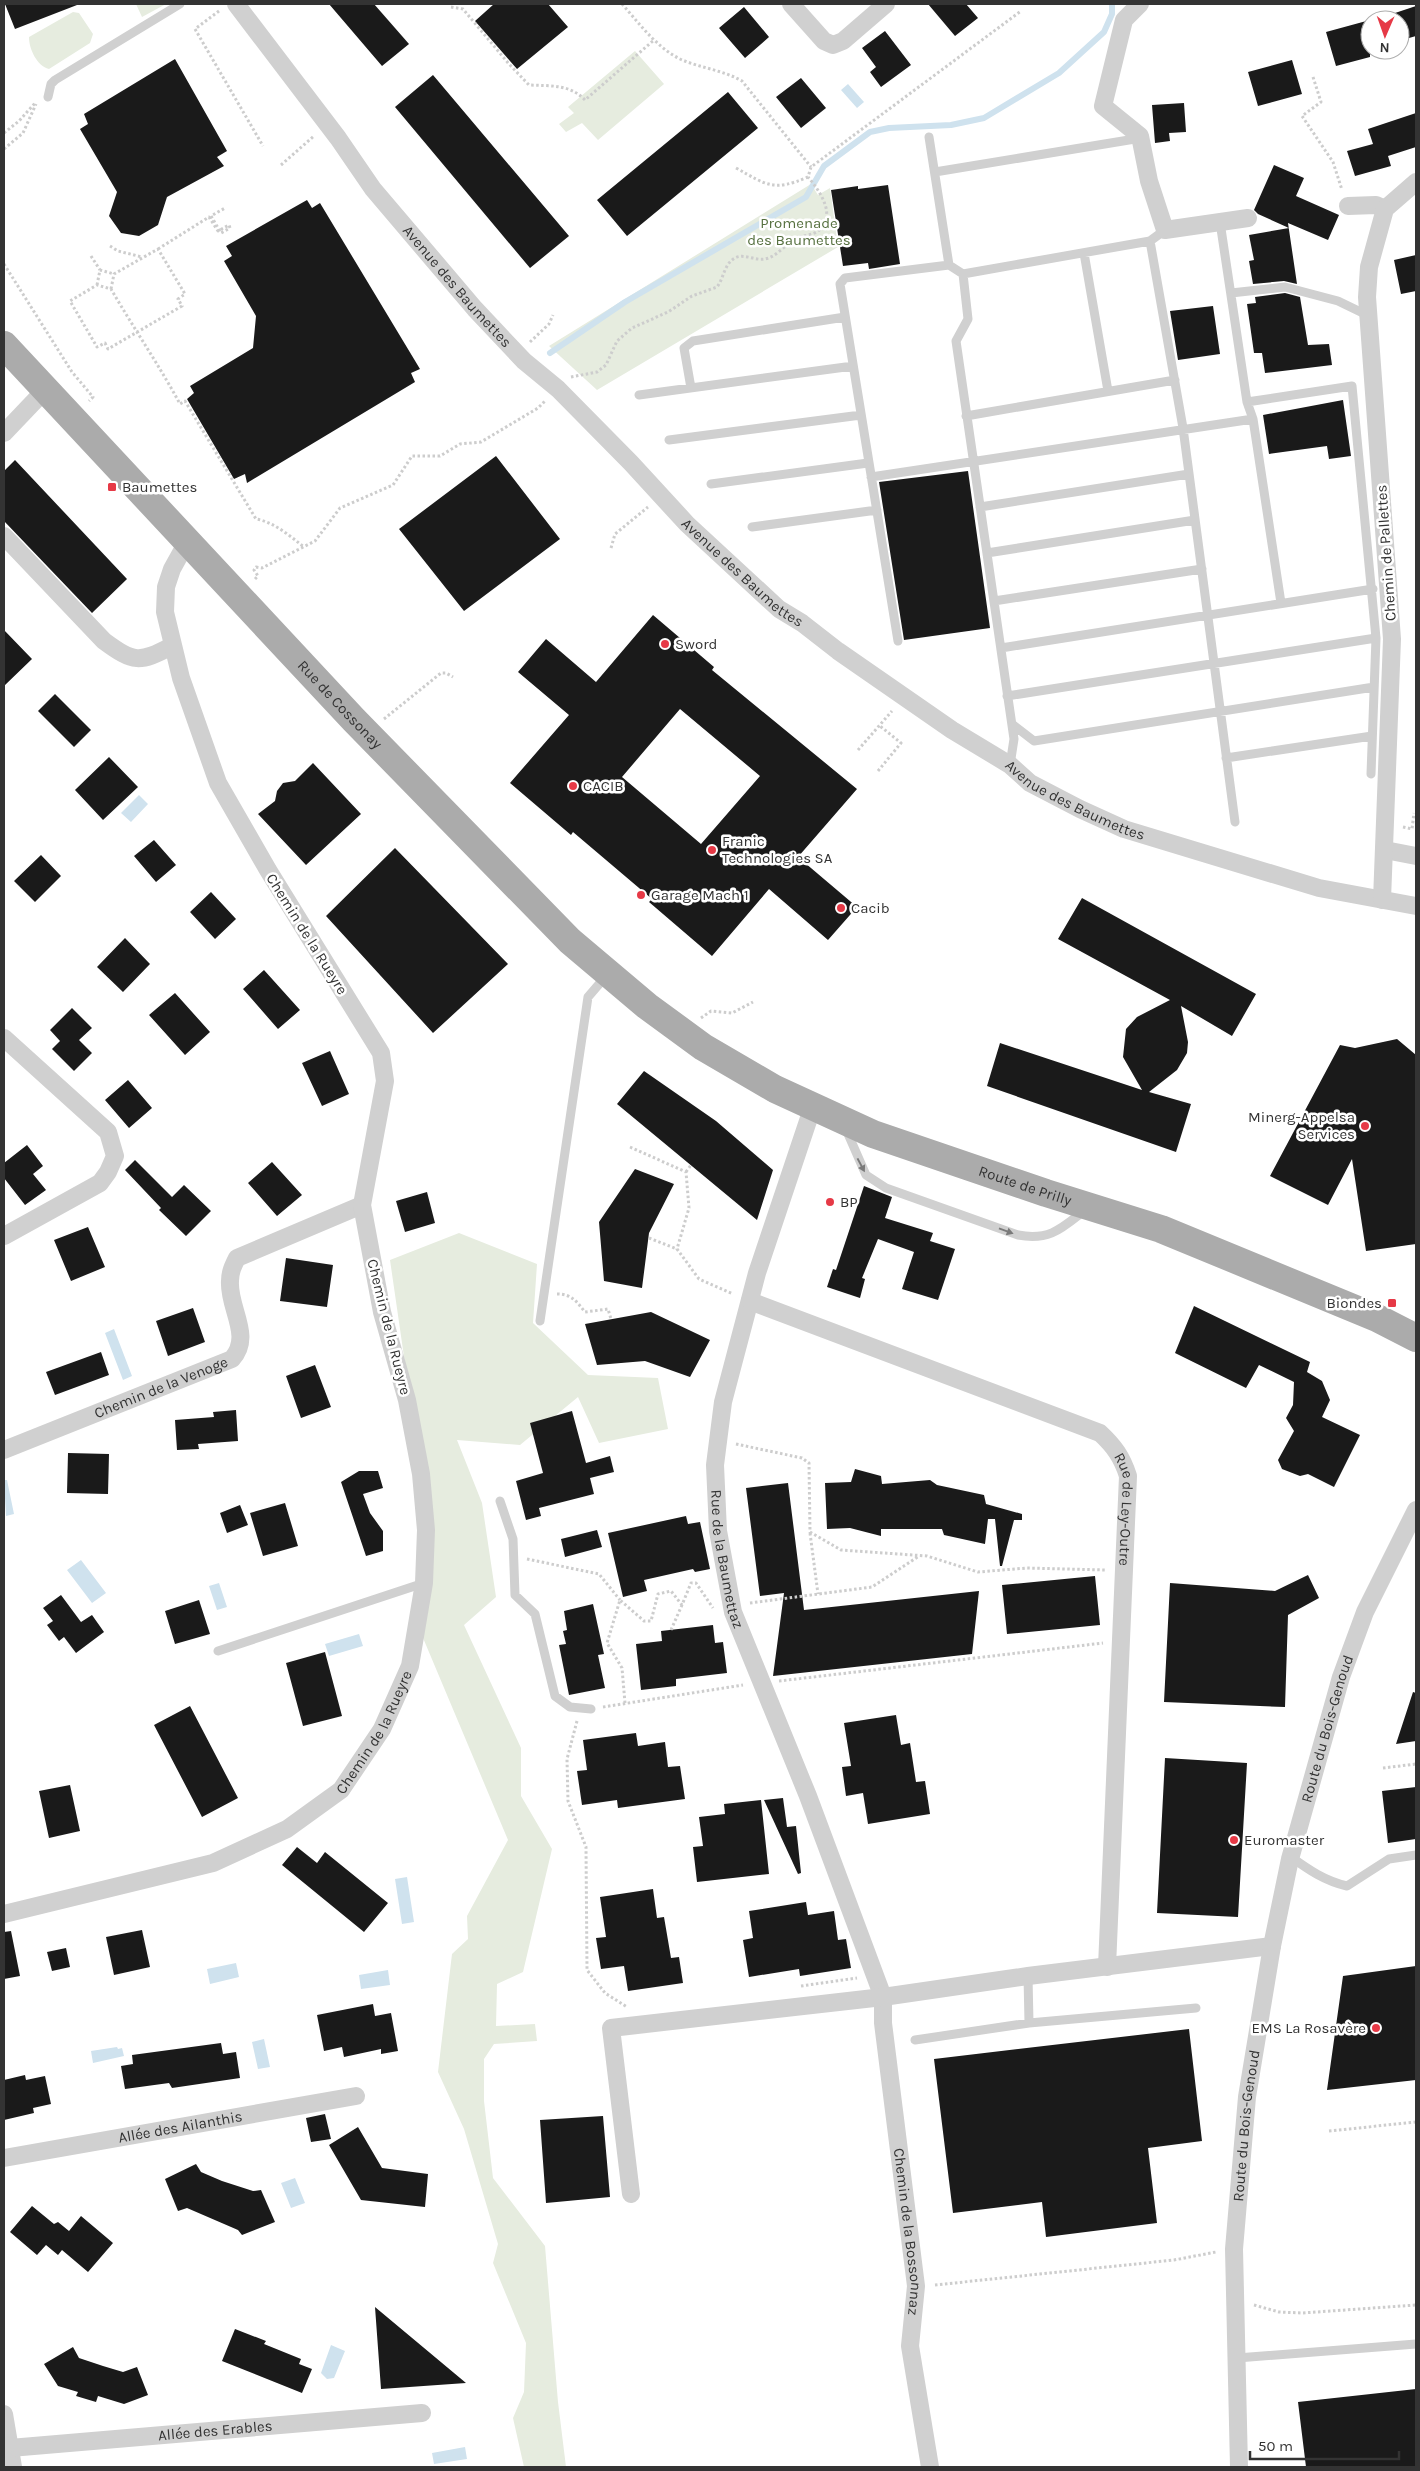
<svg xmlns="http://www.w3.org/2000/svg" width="1420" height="2471" font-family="Karla,sans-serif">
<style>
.green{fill:#e6ecdf}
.water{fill:#cfe2ee}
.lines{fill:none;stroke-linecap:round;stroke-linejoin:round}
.stream{stroke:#cfe2ee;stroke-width:6}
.building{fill:#1a1a1a;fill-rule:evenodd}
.path{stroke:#cdcdcd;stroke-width:3;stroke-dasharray:2.5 2.5;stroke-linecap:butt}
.lane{stroke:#d0d0d0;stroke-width:9}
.street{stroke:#d0d0d0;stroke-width:18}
.primary{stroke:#ababab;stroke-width:28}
.oneway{fill:#7a7a7a}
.poi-dot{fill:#e63946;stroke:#fff;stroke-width:2}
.labels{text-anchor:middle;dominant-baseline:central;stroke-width:5;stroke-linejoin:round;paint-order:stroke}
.park-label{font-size:15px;fill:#56703f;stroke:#fff}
.street-label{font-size:15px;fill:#333;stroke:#fff}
.poi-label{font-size:15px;fill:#333;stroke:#fff;text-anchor:start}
</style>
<rect width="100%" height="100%" fill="#fff"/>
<!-- green -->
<path class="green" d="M136 4H166L142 17Z
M73 12 79 13 93 34 90 43 49 69C37 66 29 49 29 37Z
M635 51 664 84 598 140 582 123 566 132 559 124 574 113 568 107Z
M811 184 818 195 830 188 838 247 597 390 549 346Z
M459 1233 537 1264 533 1323 588 1375 658 1378 668 1429 599 1443 578 1397 520 1445 457 1440 482 1503 496 1597 464 1625 521 1748V1796L552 1849 523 1972 497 1984 496 2026 535 2024 537 2041 494 2044 484 2059V2101L493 2178 545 2246 558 2402 566 2467H524L513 2418 524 2392 526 2343 493 2263 498 2244 464 2129 438 2072 452 1954 468 1939 467 1916 508 1840 418 1626 421 1474 390 1260Z"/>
<!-- water -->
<path class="water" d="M848 84 864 102 857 108 841 90Z
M139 795 148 804 131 822 121 813Z
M114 1329 132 1376 123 1380 105 1333Z
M4 1480H7L14 1514 6 1516Z
M81 1560 106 1593 92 1603 67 1570Z
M219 1583 227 1607 217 1610 209 1586Z
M359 1634 363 1646 329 1656 325 1644Z
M407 1877 414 1922 402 1924 395 1879Z
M236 1963 239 1977 210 1984 207 1969Z
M388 1970 390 1985 361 1989 359 1975Z
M264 2039 270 2067 258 2069 252 2042Z
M117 2047 118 2049 122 2048 124 2056 93 2063 91 2051Z
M295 2178 305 2203 291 2208 281 2183Z
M331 2345 345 2351 334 2378 327 2379 321 2373Z
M465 2447 467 2459 434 2464 432 2453Z"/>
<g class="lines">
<!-- stream -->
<path class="stream" d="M550 353 625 302 806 197 824 166 870 132 889 128 951 125 984 118 1059 73 1104 32 1112 14V4"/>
</g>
<!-- building -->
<path class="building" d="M5 4H77V5L15 29Z
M329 4H374L409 44 382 66Z
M494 4H548L568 27 517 69 475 21Z
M928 4H966L978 18 955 36Z
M1416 6V36L1402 40 1400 20H1397L1395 13Z
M744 7 769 37 745 58 719 28Z
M1370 20V57L1336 66 1326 32Z
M885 31 911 65 881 87 870 72 876 67 862 48Z
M175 59 227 151 217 157 224 166 167 197 158 225 139 236 121 233 109 216 117 192 80 129 88 124 84 114Z
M1292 60 1302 94 1258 106 1248 72Z
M433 75 569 236 530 268 395 107Z
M801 78 826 108 801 128 776 97Z
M728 92 758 128 627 236 597 200Z
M1184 103 1186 132 1169 133 1170 141 1155 143 1152 105Z
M1416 113V147L1388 156 1391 166 1355 176 1347 151 1373 144 1368 129Z
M1274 165 1304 178 1296 196 1339 215 1328 240 1288 223 1297 284 1284 281 1253 284 1249 261 1254 260 1249 235 1289 228 1258 214 1254 210Z
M888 185 900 264 869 269 868 263 843 266 831 190 858 186V189Z
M307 200 312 208 320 203 420 369 411 373 415 382 247 483 245 474 234 479 187 399 194 393 190 386 253 348 256 316 224 261 232 256 226 246Z
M1416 255V291L1401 294 1394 260Z
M1285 293 1300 297 1308 345 1329 344 1332 365 1265 373 1262 353H1254L1247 304 1256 303 1255 297Z
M1213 306 1220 354 1178 360 1170 311Z
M1343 400 1351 456 1329 459 1327 446 1269 454 1263 415Z
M496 456 560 539 464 611 399 529Z
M15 460 127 579 92 613 4 521V471Z
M968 471 990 628 904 640 879 482Z
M653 615 714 667 712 670 857 789 798 857 857 907 828 940 769 889 712 956 649 902 652 899 573 832 571 835 510 783 569 715 518 672 546 639 596 682ZM680 709 760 776 701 844 622 777Z
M4 630 32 659 4 686Z
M55 694 91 730 74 747 38 711Z
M109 757 138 787 103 820 75 790Z
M313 763 361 814 306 865 258 814 275 801 277 791 283 783 295 781Z
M154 840 176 865 156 882 134 856Z
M395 848 508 964 433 1033 326 916Z
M41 855 61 876 35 902 14 881Z
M211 892 236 919 215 939 190 912Z
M1082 898 1256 994 1232 1036 1181 1006 1188 1042 1187 1053 1177 1070 1149 1092 1191 1104 1176 1152 987 1086 1000 1043 1142 1090 1123 1057 1126 1029 1137 1017 1170 1000 1058 939Z
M125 938 150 964 123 992 97 967Z
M264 970 300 1010 278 1029 243 989Z
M175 993 210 1032 185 1055 149 1015Z
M72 1008 92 1028 79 1040 92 1053 74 1071 52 1049 60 1041 50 1030Z
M1397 1039 1416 1055V1244L1366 1251 1352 1159 1328 1205 1270 1176 1340 1045 1355 1048Z
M330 1051 349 1094 322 1106 302 1063Z
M644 1071 716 1121 773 1170 757 1220 617 1104Z
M128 1080 152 1108 129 1128 105 1100Z
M27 1145 43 1166 33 1174 46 1190 25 1205 4 1178V1163Z
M135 1160 172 1197 184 1185 211 1211 186 1236 159 1210 161 1208 125 1170Z
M272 1162 302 1195 277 1216 248 1183Z
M635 1169 674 1184 649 1233 642 1288 604 1281 599 1222Z
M864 1186 892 1197 885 1218 933 1233 930 1241 955 1249 938 1300 902 1289 914 1252 878 1239 862 1278 865 1279 860 1298 827 1287 833 1269 836 1270Z
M427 1192 435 1223 405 1232 396 1201Z
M88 1227 105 1267 71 1281 54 1240Z
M286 1258 333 1265 327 1307 280 1301Z
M1194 1306 1310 1362 1307 1372 1322 1381 1330 1400 1322 1417 1360 1435 1334 1487 1308 1474 1300 1476 1282 1469 1278 1460 1294 1431 1286 1418 1293 1405 1294 1382 1259 1365 1246 1388 1175 1353Z
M193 1308 205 1342 168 1356 156 1321Z
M651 1312 710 1340 690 1377 645 1361 597 1365 585 1324Z
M101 1352 109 1375 55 1395 46 1372Z
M315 1365 331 1407 301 1418 286 1376Z
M236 1410 238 1441 198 1444 199 1449 177 1450 175 1420 214 1417 213 1412Z
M572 1411 586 1463 610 1456 614 1472 590 1478 594 1494 539 1508 541 1516 526 1520 516 1481 543 1473 530 1423Z
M68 1453 109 1454 108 1494 67 1493Z
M855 1469 881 1476 882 1484 930 1480 937 1485 984 1495 986 1504 1022 1514V1520H1014L1002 1566H1000L995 1519H988L985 1544 944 1535 942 1529H881V1536L850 1528 827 1529 825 1483 851 1482Z
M359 1471H378L383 1488 363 1494 370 1513 383 1531V1551L366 1556 341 1482Z
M788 1483 804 1610 979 1591 972 1654 773 1676 784 1593 760 1596 746 1488Z
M285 1503 298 1546 263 1556 250 1513Z
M240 1505 248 1525 227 1533 220 1513Z
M686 1516 688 1524 700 1522 710 1569 695 1572 693 1569 644 1580 647 1591 623 1597 608 1533Z
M597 1530 602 1547 565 1557 561 1539Z
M1308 1575 1319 1598 1288 1615 1285 1707 1164 1702 1170 1583 1275 1591Z
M1095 1576 1100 1625 1007 1634 1002 1585Z
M61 1595 81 1622 92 1615 104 1632 76 1653 64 1637 59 1641 47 1625 53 1621 43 1608Z
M199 1600 210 1634 175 1644 165 1611Z
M593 1604 604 1654 598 1655 605 1688 569 1695 559 1645 566 1644 563 1631 567 1630 564 1611Z
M713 1625 715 1643 723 1642 727 1673 676 1679V1686L641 1690 636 1644 662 1641 661 1631Z
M325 1652 342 1716 303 1726 286 1663Z
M1413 1692 1416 1693V1741L1396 1744Z
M190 1706 238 1798 202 1817 154 1725Z
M896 1715 901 1745 910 1743 916 1782 925 1781 930 1814 868 1824 863 1793 846 1796 842 1767 851 1766 844 1723Z
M636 1733 638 1746 665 1742 668 1767 680 1766 685 1799 618 1808 617 1800 582 1805 577 1771 587 1770 583 1740Z
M1165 1758 1247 1763 1238 1917 1157 1913Z
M70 1785 80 1831 49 1838 39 1791Z
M1416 1787V1839L1388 1843 1382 1791Z
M783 1798 787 1827 796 1826 801 1873 798 1874 764 1800Z
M761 1800 769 1874 697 1882 693 1847 703 1846 699 1817 725 1814 724 1804Z
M297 1847 317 1863 325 1852 388 1903 364 1932 282 1865Z
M653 1889 657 1918 664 1917 671 1958 679 1957 683 1983 628 1991 624 1966 601 1969 596 1938 606 1937 600 1897Z
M806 1902 808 1915 834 1911 838 1940 846 1939 851 1968 800 1976 799 1969 749 1977 743 1940 753 1938 749 1911Z
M142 1930 150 1967 114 1975 106 1937Z
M11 1931 20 1976 4 1979V1932Z
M66 1948 70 1967 52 1971 47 1952Z
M1416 1966V2080L1327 2090 1343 1976Z
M373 2004 375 2016 391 2013 398 2051 381 2054V2049L344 2057 342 2047 324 2051 317 2015Z
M1189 2029 1202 2141 1148 2148 1157 2223 1046 2237 1042 2202 953 2213 934 2059Z
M221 2043 223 2054 236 2052 240 2078 172 2088 169 2083 125 2089 121 2066 133 2064 132 2055Z
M25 2075 26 2080 45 2076 51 2104 33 2108 34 2113 4 2120V2080Z
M325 2114 331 2139 311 2142 306 2118Z
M603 2116 610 2197 546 2203 540 2120Z
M358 2127 382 2168 428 2174 425 2207 361 2200 329 2145Z
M196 2164 201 2172 222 2181 253 2191 261 2190 275 2222 242 2235 238 2230 187 2208 178 2211 165 2179Z
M32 2206 54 2224 58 2222 69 2231 81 2216 113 2243 88 2272 62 2250 58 2255 46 2245 37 2255 10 2232Z
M375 2307 466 2383 381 2389Z
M235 2329 266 2341 264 2344 301 2359 299 2364 312 2369 302 2393 222 2361Z
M73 2347 79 2358 103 2366 123 2372 137 2367 148 2395 124 2404 98 2396 96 2402 76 2396 78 2392 58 2386 44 2364Z
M1416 2389V2467H1306L1298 2402Z"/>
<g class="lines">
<!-- path -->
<path class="path" d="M622 4C639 23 656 47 680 59 700 68 723 70 742 81L811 167
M451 7 463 9 509 64 529 85C550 86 570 84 585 100L654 40
M219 11 195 29 263 146
M1313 77 1321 102 1302 116 1333 162 1342 190
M4 133 19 121 36 102
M4 149 23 133 36 104
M281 165 314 136
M736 168C767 185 773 192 808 177L811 167 1021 11
M110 246 118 251 142 257
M158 249 209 217 218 231 229 225 230 228 221 233 211 216 225 208
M91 256 100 270
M4 264 72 372 93 397 89 401
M97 285 100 270 114 274
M111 289 114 274 158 249 185 294 178 299 182 306 108 349 105 343 97 347 70 301 97 285 111 289C133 327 159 365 180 404L185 401 256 519C274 522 290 536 304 547
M530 342 549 324 553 315
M571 377 597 372 606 365 617 341 632 328 668 312 692 296 717 287C724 278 724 264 735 258 744 253 755 261 765 259 776 257 784 246 793 240 801 235 811 236 818 231 838 216 819 190 808 177
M611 548 615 534 648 507
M255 579 258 576 254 570 256 567 262 568 315 541 340 508 393 485 412 456H440L460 444 481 442 538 408 545 401
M384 719 441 673H446L453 677
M858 750 892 711
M878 771 901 743 880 726
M1403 827 1412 829 1414 813
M701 1018 711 1011 732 1013 753 1002
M630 1147 686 1172 689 1208 677 1249 699 1279 733 1294
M686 1172 691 1165
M649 1238 677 1249
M557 1294C572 1294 577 1302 585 1312L608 1309 611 1319
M736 1444 802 1458 809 1463 810 1532 841 1550 927 1556 978 1572 1027 1568 1106 1570
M810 1533 818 1594
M527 1559 599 1574 620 1600
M750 1603 872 1587 919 1556
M671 1630 682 1605
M779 1681 1103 1643
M625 1703 622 1668 607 1643 620 1600 644 1621H651L658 1594 671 1591 682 1605 691 1583H696L713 1608
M603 1707 743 1685
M577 1721 567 1759 568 1801 586 1847 587 1970 605 1993 627 2007
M1383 1768 1416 1764
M801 1986 857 1978
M1329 2131 1416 2122
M935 2285 1174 2260 1216 2252
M1254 2305 1279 2312 1302 2313 1416 2305"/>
<!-- lane -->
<path class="lane" d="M48 97 51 84 55 80 180 4
M929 137 949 265 963 274 968 319 956 341 1014 739 1010 765
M935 172 1141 138
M1220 222 1247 402
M1165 230 1150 241 1183 428 1235 822
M1084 253 1108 391
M963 274 1150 241
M1231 293 1285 287 1338 301 1369 316
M691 388 684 348 693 341 845 317
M639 395 853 366
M966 416 1175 380
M1253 419 1247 402 1352 386 1376 638 1371 774
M669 440 861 415
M871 477 1253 419 1281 603
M711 484 868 463
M980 507 1189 474
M752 527 877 510
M987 553 1195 520
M994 601 1202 569
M898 641 840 284 845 278 949 265
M1001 648 1373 589
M1007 696 1376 638
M1012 724 1034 741 1374 687
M1226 758 1372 736
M845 1127 866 1175 886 1188 1018 1235C1050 1241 1062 1228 1085 1210
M540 1321 588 997 606 976
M500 1501 513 1539 515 1595 535 1614 555 1696 570 1707 591 1709
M218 1651 424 1583
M1291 1857C1309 1870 1325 1881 1347 1886L1389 1859 1416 1855
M1028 1976 1029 2023
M915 2040 1029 2023 1196 2008
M1237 2358 1416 2344"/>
<!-- street -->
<g class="street">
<path id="s1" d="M236 4 338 138 373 189 475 309 524 361 558 389 631 463 687 524 779 609 802 623 838 651 952 730 1010 765 1030 783 1080 809 1124 829 1319 888 1416 906"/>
<path d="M791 4 824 41 833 45 843 41 886 4"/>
<path d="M1140 4 1124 20 1103 106 1140 136 1149 181 1165 230 1248 218"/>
<path d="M1348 206 1376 205 1385 209"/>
<path d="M4 433 45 390"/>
<path d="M4 536 104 641C134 663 139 663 172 646"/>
<path d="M1385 850 1416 856"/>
<path d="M1382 900 1392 639 1367 297 1369 267 1385 209 1416 182"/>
<path d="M4 1038 108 1132 115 1156 108 1172 100 1183 4 1236"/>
<path id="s2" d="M813 1106 757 1273 723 1402 715 1465 718 1531 733 1612 808 1796 883 1997V2023L916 2286 910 2346 930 2467"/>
<path id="s3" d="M750 1301 1100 1433C1114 1446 1122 1457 1128 1476L1107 1967"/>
<path id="s4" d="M4 1450 232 1359C253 1336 228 1308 230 1281 230 1272 233 1266 237 1258L362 1205"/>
<path id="s5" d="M4 1914 213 1863 287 1829 341 1790 382 1729 410 1666 424 1583 426 1530 421 1474 407 1400 382 1312 362 1205 385 1081 381 1053 268 870 218 783 181 678 165 612 166 587 172 569 187 542"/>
<path id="s6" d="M4 2158 356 2096"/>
<path d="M631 2194 611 2028 883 1997 1028 1976 1272 1946"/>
<path d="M4 2414 13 2467"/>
<path id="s7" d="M10 2448 422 2413"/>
<path id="s8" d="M1239 2467 1234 2249 1247 2097 1272 1946 1290 1859 1341 1677 1365 1612 1416 1510"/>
</g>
<!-- primary -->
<path class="primary" id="s9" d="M4 345 354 720 570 941 647 1006 703 1047 775 1089 873 1134 1046 1193 1161 1229 1377 1318 1416 1338"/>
</g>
<!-- one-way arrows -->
<defs><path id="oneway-solid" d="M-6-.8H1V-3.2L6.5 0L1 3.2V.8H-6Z" transform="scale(1.25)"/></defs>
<g class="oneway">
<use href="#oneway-solid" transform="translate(861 1165) rotate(62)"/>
<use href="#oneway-solid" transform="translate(1006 1231) rotate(20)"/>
</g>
<!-- markers -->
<g class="poi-dot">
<rect x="107" y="482" width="10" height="10" rx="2.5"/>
<circle cx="665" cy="644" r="5"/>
<circle cx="573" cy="786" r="5"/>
<circle cx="712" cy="850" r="5"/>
<circle cx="641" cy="895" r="5"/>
<circle cx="841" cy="908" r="5"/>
<circle cx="1365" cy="1126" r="5"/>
<circle cx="830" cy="1202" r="5"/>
<rect x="1387" y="1298" width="10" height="10" rx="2.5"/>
<circle cx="1234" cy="1840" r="5"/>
<circle cx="1376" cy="2028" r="5"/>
</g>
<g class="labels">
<!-- park labels -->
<g class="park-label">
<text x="799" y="223">Promenade<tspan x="799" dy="17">des Baumettes</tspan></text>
</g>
<!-- street labels -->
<g class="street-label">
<text stroke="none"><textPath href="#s1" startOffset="359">Avenue des Baumettes</textPath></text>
<text transform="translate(1386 553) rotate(-94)">Chemin de Pallettes</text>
<text stroke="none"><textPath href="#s1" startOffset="764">Avenue des Baumettes</textPath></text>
<text stroke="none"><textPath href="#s9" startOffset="492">Rue de Cossonay</textPath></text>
<text stroke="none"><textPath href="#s1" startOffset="1169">Avenue des Baumettes</textPath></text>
<text transform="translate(307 934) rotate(58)">Chemin de la Rueyre</text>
<text stroke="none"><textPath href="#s9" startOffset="1344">Route de Prilly</textPath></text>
<text transform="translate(389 1327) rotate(76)">Chemin de la Rueyre</text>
<text stroke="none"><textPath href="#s4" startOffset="169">Chemin de la Venoge</textPath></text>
<text stroke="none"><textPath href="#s3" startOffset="459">Rue de Ley-Outre</textPath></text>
<text stroke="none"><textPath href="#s2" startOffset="468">Rue de la Baumettaz</textPath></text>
<text stroke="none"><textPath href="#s8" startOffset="748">Route du Bois-Genoud</textPath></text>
<text stroke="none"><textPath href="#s5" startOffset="430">Chemin de la Rueyre</textPath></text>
<text stroke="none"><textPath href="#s8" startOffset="342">Route du Bois-Genoud</textPath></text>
<text stroke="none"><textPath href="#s6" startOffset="179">Allée des Ailanthis</textPath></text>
<text stroke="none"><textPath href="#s2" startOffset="1171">Chemin de la Bossonnaz</textPath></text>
<text stroke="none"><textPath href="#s7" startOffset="206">Allée des Erables</textPath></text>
</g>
<!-- poi labels -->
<g class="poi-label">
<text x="122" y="487">Baumettes</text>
<text x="675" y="644">Sword</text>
<text x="583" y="786">CACIB</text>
<text x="722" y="841">Franic<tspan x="722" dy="17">Technologies SA</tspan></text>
<text x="651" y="895">Garage Mach 1</text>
<text x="851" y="908">Cacib</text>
<text x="1355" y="1117" text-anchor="end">Minerg-Appelsa<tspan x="1355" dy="17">Services</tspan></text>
<text x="840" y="1202">BP</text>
<text x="1382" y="1303" text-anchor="end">Biondes</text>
<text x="1244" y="1840">Euromaster</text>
<text x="1366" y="2028" text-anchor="end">EMS La Rosavère</text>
</g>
</g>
<!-- border -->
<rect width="1420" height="2471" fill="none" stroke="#333333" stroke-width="10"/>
<!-- north arrow -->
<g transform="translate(1385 35) rotate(182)"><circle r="24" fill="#ffffff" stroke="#adadad"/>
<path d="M0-4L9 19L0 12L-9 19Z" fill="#e63946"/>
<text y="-8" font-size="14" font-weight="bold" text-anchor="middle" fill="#333333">N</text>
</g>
<!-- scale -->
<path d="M1250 2451v8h149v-8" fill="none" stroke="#333333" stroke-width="2.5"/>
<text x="1258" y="2451" font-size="15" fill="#333333" stroke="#ffffff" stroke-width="4" paint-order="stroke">50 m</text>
</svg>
